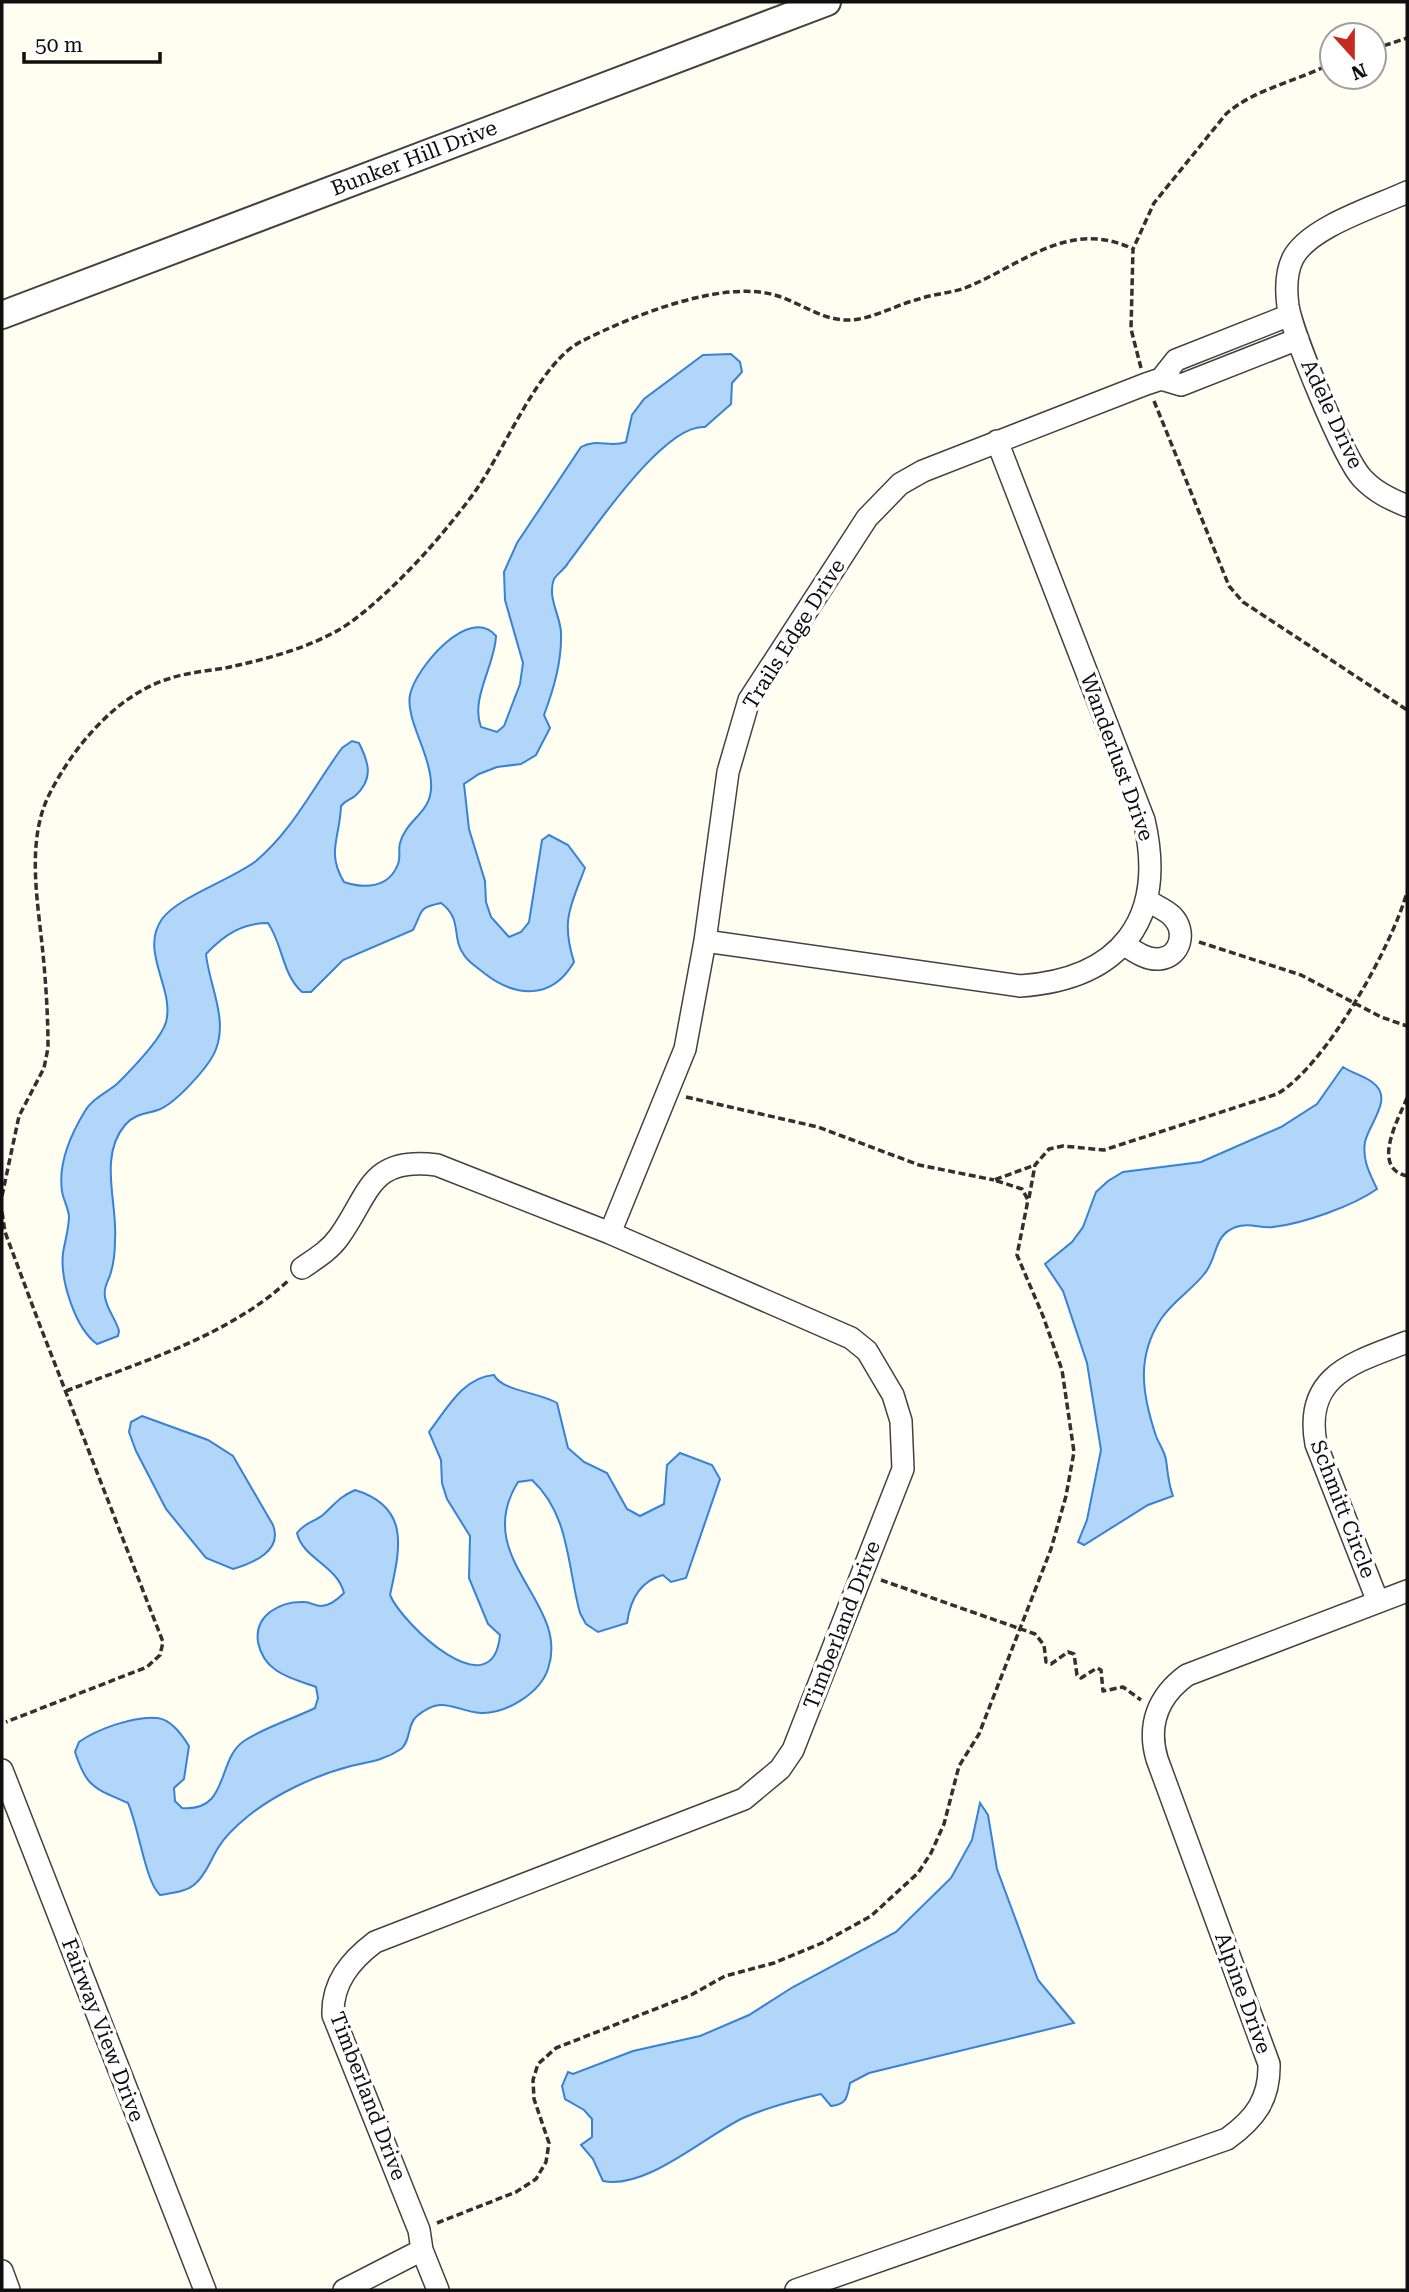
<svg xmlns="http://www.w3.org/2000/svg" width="1409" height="2292" font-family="'Roboto Serif',serif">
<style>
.water{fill:#b2d6f9;stroke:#3682d4;stroke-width:2}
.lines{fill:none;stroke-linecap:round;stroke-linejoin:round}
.minor-casing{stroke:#424242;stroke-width:24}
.tertiary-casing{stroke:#424242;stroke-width:30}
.path{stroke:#313131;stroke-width:3.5;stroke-dasharray:7 3.5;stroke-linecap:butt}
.minor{stroke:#fff;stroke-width:21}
.tertiary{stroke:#fff;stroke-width:26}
.labels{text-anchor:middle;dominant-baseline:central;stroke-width:7;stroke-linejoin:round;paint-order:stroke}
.street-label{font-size:21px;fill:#0f0f0f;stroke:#fff}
</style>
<rect width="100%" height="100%" fill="#fffef0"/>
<!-- water -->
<path class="water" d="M731 354 740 362 742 372 732 383 731 404 705 427C664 423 592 532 568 563 565 569 557 574 554 579 547 597 560 615 561 632 562 661 554 688 544 715L550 728 536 755 521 764 497 767 479 774 464 784 469 829 485 881 486 902 491 917 509 937 521 932 529 922 542 840 549 835 568 845 585 868C570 907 561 921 574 962 552 1000 516 998 484 973 478 968 468 962 464 955 451 938 463 919 441 903 417 908 423 911 413 930L343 960 311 992H302C282 974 283 945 268 923 242 923 224 935 206 954 209 985 228 1018 216 1049 210 1066 175 1104 158 1110 146 1114 134 1114 125 1125 98 1157 118 1204 115 1240 115 1250 114 1262 111 1272 109 1281 103 1286 105 1297 107 1310 116 1319 119 1331L118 1336 97 1344C75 1328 60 1280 63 1253 65 1241 69 1228 69 1216 68 1207 63 1199 62 1191 58 1164 71 1134 85 1111 93 1098 106 1093 117 1084 130 1071 161 1040 166 1022 175 988 139 952 162 919 178 897 231 880 256 861 293 830 314 786 342 748L352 741 359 743C369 763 374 779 355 796 350 800 346 800 341 806 340 838 326 852 344 882 365 889 389 888 398 864 401 857 398 849 400 843 406 820 430 813 431 789 433 757 405 720 410 695 415 669 469 604 496 636 495 665 470 699 481 727L497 732 504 726 520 684 523 663 505 600 504 572 517 543 581 447C597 438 610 448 626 442L632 415 644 399 703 355Z
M1343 1067C1352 1073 1364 1076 1372 1082 1395 1098 1369 1123 1365 1142 1362 1160 1370 1174 1377 1189 1353 1206 1302 1224 1273 1227 1260 1229 1250 1222 1236 1227 1213 1235 1218 1257 1205 1273 1192 1290 1173 1301 1161 1319 1136 1357 1142 1394 1156 1436 1159 1444 1165 1452 1166 1460 1168 1473 1168 1483 1173 1496L1148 1505 1084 1545 1078 1542 1087 1520 1101 1450 1087 1363 1063 1291 1045 1264 1072 1242 1083 1227 1096 1192 1108 1181 1123 1172 1201 1162 1281 1127 1317 1104Z
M494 1375C502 1391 538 1392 557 1403L568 1448 584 1462 607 1473 627 1509 640 1516 664 1504 667 1465 680 1453 712 1465 720 1479 686 1578 671 1582 663 1575C640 1581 630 1601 627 1623L598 1632 586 1624 580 1613C567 1566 570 1515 532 1480L518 1482C470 1559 571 1602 548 1669 540 1693 506 1714 481 1713 454 1711 443 1694 417 1716 407 1724 411 1741 401 1749 385 1760 369 1762 351 1766 316 1775 275 1794 247 1817 236 1826 225 1836 218 1848 211 1859 206 1875 195 1884 186 1892 172 1893 160 1895 145 1881 139 1828 128 1803 95 1788 87 1789 75 1752L79 1742C97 1729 134 1716 157 1718 171 1719 182 1735 189 1746L184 1779 174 1788 175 1801 182 1808C230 1812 216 1760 244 1741 265 1727 293 1719 315 1708L318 1698 316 1687C291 1678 264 1673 258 1642 254 1615 280 1601 305 1602 310 1602 315 1606 321 1606 330 1606 338 1599 344 1593 337 1565 303 1559 297 1533 305 1522 315 1522 324 1514 337 1502 338 1498 355 1490 411 1507 400 1549 390 1595 403 1625 493 1710 500 1635L488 1624 469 1578 470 1536 447 1499 442 1483 441 1460 429 1432C446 1410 463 1377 494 1375Z
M142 1416 208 1440 233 1456 273 1525C283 1551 253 1563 233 1569L206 1558 166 1509 136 1451 129 1432 131 1422Z
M980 1803 988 1815 997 1869 1038 1980 1074 2023 869 2073 850 2083C847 2098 847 2104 831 2106L821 2094C795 2100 768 2107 743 2118 705 2136 646 2190 603 2181L593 2159 581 2145 592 2137V2119L584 2110 565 2099 562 2086 568 2072 573 2074 633 2051 700 2036 749 2015 793 1987 896 1932 951 1878 972 1840Z"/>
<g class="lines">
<!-- minor casing -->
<g class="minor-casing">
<path id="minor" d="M1407 192C1375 207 1309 227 1293 258 1286 272 1286 291 1288 306 1293 335 1343 457 1362 478 1375 492 1390 499 1407 506
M1161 379 1176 360 1290 315
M705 941 1020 986C1121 979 1167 919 1144 820L997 441
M1123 944C1134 951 1146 960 1159 959 1181 957 1187 931 1172 916 1166 910 1156 906 1148 901
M610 1233 685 1049 705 941 728 772 749 700 867 518 900 484 923 471 1146 384 1161 379 1181 385 1298 339
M302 1268C315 1259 329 1251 339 1237 370 1194 369 1156 437 1165L610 1233 851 1338 867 1351 893 1395 901 1421 903 1469 793 1750 780 1769 744 1799 375 1942C350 1961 332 1983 333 2015L419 2230 422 2250 438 2290
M1378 1602 1316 1444C1303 1374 1356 1362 1407 1342
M2 1770 205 2290
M2 2271 9 2290
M344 2290 422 2250
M796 2290 1227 2139C1255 2119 1270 2099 1269 2064L1157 1759C1147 1725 1158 1696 1187 1675L1407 1591"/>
</g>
<!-- tertiary casing -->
<g class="tertiary-casing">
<path id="tertiary" d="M2 315 827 2"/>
</g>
<!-- path -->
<path class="path" d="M1374 49 1407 38
M1141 368 1131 329 1133 249 1154 203 1226 114C1254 89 1298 81 1332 63
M1154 401 1229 586 1243 602 1407 710
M1199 942 1301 975 1381 1017 1407 1026
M686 1097 818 1127 919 1165 994 1180
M1407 1098C1399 1118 1370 1168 1407 1176
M2 1196 19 1116 44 1068 48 1048C48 1016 46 985 43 954 38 901 25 839 51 791 75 745 117 695 168 679 188 672 210 671 230 667 271 658 321 645 355 619 400 584 440 539 474 493 504 452 539 362 582 341 632 316 724 278 778 296 805 305 829 325 859 319 880 315 899 304 919 299 934 294 950 293 965 288 1022 265 1069 218 1133 249
M1029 1198 1035 1165 1049 1149 1063 1146 1104 1150 1277 1094C1326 1066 1392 946 1407 892
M2 1212 5 1232 39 1323 163 1642 160 1655 147 1667 6 1722
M66 1391C143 1361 227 1337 289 1280
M881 1580 1035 1634 1044 1645 1046 1662 1051 1664 1068 1652 1074 1654 1077 1675 1081 1678 1097 1668 1101 1670 1103 1691 1123 1687 1141 1700
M437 2223 516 2192 536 2179 546 2162 549 2143 534 2099 533 2080 538 2064 556 2048 691 1995 725 1976 774 1963 822 1943 871 1916 918 1873 931 1853 944 1824 959 1766 979 1734 1051 1549 1066 1496 1074 1452 1062 1370 1043 1316 1017 1255 1028 1200 1022 1189 994 1180 1035 1165"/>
<!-- minor -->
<use href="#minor" class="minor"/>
<!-- tertiary -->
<use href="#tertiary" class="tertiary"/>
</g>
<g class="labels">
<!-- street labels -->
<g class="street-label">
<text transform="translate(414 158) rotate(-21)">Bunker Hill Drive</text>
<text transform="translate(1332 414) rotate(65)">Adele Drive</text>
<text transform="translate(794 634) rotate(-58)">Trails Edge Drive</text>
<text transform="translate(1117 757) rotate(70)">Wanderlust Drive</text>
<text transform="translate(1343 1509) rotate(69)">Schmitt Circle</text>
<text transform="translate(842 1625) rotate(-69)">Timberland Drive</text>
<text transform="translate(1243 1993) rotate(70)">Alpine Drive</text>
<text transform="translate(103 2030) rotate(69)">Fairway View Drive</text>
<text transform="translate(368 2096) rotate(69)">Timberland Drive</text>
</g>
</g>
<!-- border -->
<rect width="1409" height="2292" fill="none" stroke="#0f0f0f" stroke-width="7"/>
<!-- north arrow -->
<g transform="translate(1353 56) rotate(159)"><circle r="33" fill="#ffffff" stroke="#9f9f9f" stroke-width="2"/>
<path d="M0-5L12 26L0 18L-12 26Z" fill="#c62b1f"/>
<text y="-10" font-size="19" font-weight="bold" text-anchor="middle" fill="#0f0f0f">N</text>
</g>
<!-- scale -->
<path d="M24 52v10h136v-10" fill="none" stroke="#0f0f0f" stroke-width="3.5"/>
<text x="35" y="52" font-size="21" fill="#0f0f0f" stroke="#ffffff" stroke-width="5" paint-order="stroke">50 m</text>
</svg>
